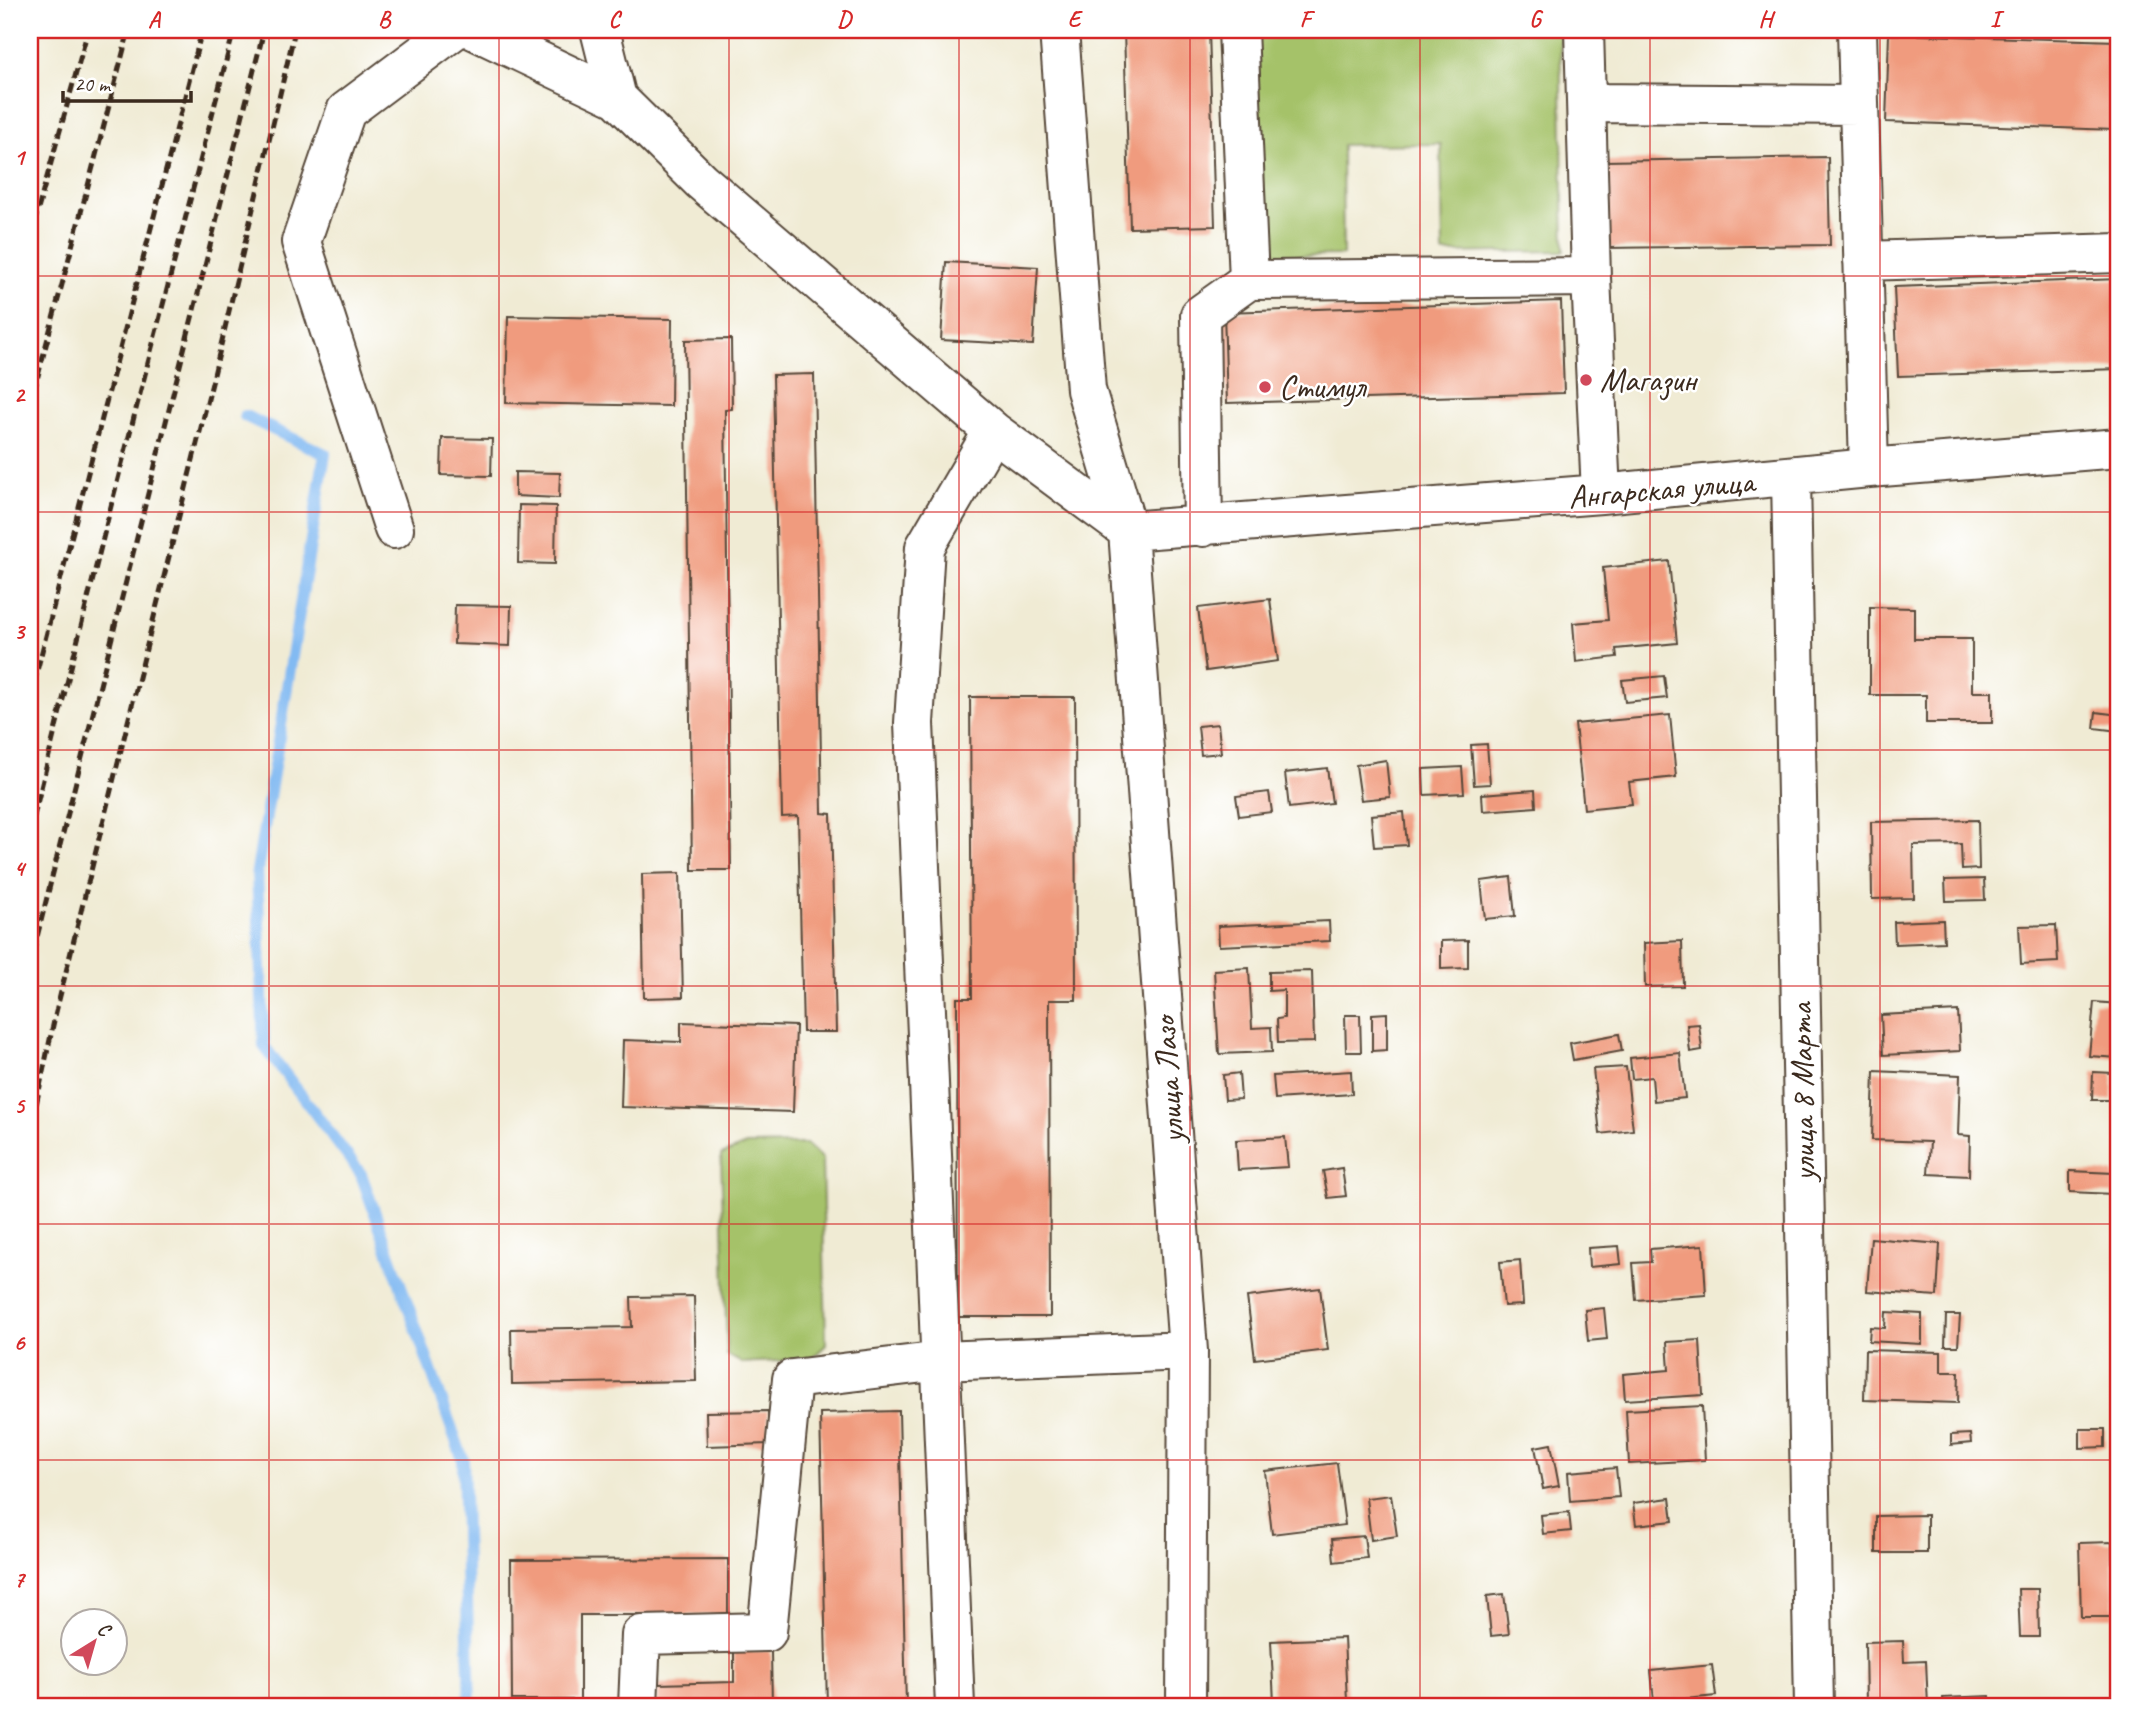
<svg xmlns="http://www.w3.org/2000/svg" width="2149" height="1736" font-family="Caveat,sans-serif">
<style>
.green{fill:#a5c269;stroke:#707644;stroke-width:2}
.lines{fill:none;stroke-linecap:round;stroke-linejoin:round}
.stream{stroke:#82baf2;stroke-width:12}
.building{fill:#f09b7e}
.minor-casing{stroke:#564739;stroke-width:42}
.minor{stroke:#fff;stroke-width:38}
.rail{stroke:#3b2a1e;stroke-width:5;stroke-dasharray:10 5;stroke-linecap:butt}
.grid{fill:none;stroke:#d62828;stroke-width:2;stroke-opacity:0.55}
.poi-dot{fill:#d1495b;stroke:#fff;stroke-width:2.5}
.labels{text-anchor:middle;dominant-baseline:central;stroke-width:5;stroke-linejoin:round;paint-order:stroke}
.poi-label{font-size:33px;fill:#3b2a1e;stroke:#fff;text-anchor:start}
.street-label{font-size:33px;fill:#3b2a1e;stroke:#fff}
.neatline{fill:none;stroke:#d62828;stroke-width:2.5}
.grid-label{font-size:23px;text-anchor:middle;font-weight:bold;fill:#d62828}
</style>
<rect width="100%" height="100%" fill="#fff"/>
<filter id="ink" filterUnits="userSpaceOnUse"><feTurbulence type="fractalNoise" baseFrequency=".0143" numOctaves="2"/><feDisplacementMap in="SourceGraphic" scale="14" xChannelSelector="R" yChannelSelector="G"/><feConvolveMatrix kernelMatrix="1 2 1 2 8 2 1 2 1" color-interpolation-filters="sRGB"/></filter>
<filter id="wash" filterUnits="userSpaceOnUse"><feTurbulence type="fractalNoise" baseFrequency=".00686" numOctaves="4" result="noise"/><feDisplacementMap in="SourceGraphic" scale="28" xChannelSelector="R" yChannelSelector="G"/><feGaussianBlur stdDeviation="1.57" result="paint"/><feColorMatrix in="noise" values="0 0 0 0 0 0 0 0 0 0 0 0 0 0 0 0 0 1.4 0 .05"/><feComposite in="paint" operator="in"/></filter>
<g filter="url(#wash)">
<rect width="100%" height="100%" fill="#f0ebd4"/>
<!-- green -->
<path class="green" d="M1249 30H1560L1564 251 1443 253 1441 144 1342 145 1343 255 1254 256Z
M806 1144 822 1159 826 1345 811 1359 742 1363 727 1355 721 1155 746 1145Z"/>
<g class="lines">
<!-- stream -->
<path class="stream" d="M245 416 325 454 257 871 264 1046 361 1174 463 1460 470 1706"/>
</g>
<g id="blocks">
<!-- building -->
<path class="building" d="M1124 30H1209L1215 226 1130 228Z
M1889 34 2117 41 2115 130 1886 122Z
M1828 157 1830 245 1606 248 1604 161Z
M946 262 1038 267 1033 345 941 340Z
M2119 279V369L1898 376 1894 287Z
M1561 301 1564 393 1227 403 1224 312Z
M508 316 672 319 671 406 506 403Z
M731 339 732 409 725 410 731 870H692L685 340Z
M814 374 822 813 831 814 836 1032H803L798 816 782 817 773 375Z
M442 438 492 439 491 476 441 475Z
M515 472 560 473 559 498 515 496Z
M519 505 556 506 555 564 518 563Z
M1669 561 1677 643 1616 649 1617 657 1576 662 1573 623 1608 620 1603 568Z
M1270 599 1278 661 1206 671 1198 608Z
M455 605 511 606 510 646 454 644Z
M1870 607 1914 608V639H1972V692H1992V723H1926V695H1870Z
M1664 676 1667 698 1625 702 1622 680Z
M970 697H1075L1076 1000H1049L1050 1317H958L957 998H972Z
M2096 712 2119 715V731L2094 728Z
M1670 715 1676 777 1629 782 1632 804 1584 809 1575 724Z
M1218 724 1221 753 1201 755 1198 726Z
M1487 744 1490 784 1474 785 1471 745Z
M1386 760 1390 797 1361 800 1356 765Z
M1462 767 1464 793 1424 795 1423 769Z
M1327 768 1332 803 1289 808 1285 773Z
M1535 790 1536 807 1483 811 1482 794Z
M1269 792 1272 812 1239 816 1236 796Z
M1404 812 1407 845 1374 847 1371 815Z
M1978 820 1979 869 1962 870 1961 844 1913 845 1914 898 1872 899 1871 822Z
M680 873 683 997 644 998 642 874Z
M1511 877 1515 916 1485 919 1481 881Z
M1984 879 1985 900 1946 901 1945 880Z
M1943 920 1944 942 1895 944 1894 922Z
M1329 921 1330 941 1219 946 1218 926Z
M2056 925 2058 962 2021 964 2019 926Z
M1468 940V968L1441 969V941Z
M1682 941 1683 986 1645 987 1644 943Z
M1249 968 1252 1028 1271 1027 1272 1052 1219 1054 1214 970Z
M1312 971 1314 1042 1278 1043 1277 1019 1284 1018V990L1269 991V972Z
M2094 1002 2119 1004V1058L2089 1056Z
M1958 1011 1960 1051 1883 1055 1881 1015Z
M1387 1013V1050L1372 1051V1014Z
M1345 1015H1360L1361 1052H1346Z
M681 1022 796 1026 793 1112 621 1107 623 1040 681 1042Z
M1699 1024 1702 1050 1690 1052 1687 1025Z
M1619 1034 1622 1051 1573 1060 1570 1043Z
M1680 1053 1685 1098 1654 1101 1652 1077 1632 1079 1630 1058Z
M1626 1067 1633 1130 1600 1134 1593 1069Z
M1351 1071 1352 1094 1275 1099 1273 1076Z
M1874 1071 1960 1075 1958 1135 1970 1136 1969 1176 1928 1174 1930 1142 1872 1140Z
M2093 1072 2113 1073 2112 1100H2092Z
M1239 1073 1241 1099 1225 1100 1223 1075Z
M1285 1137 1288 1167 1238 1170 1236 1140Z
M1342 1168 1346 1196 1328 1198 1323 1171Z
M2070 1171 2114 1173 2113 1194 2070 1192Z
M1871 1238 1940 1244 1937 1296 1867 1291Z
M1703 1245 1706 1295 1636 1300 1633 1263 1651 1262 1650 1249Z
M1619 1246 1621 1264 1589 1267 1588 1248Z
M1520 1260 1523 1305 1504 1306 1500 1262Z
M1320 1288 1328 1350 1255 1359 1247 1297Z
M694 1296 696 1381 512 1384 511 1329 632 1327 631 1297Z
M1604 1308 1607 1339 1588 1341 1585 1310Z
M1886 1312 1922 1314V1344L1869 1341 1870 1327 1885 1328Z
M1946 1315H1960L1958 1346H1945Z
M1700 1340 1703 1395 1625 1400 1623 1374 1669 1370 1667 1342Z
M1865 1350 1941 1352V1372H1959L1958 1403 1864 1400Z
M1702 1406 1705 1460 1629 1464 1626 1410Z
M768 1411 769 1444 707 1446 706 1412Z
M899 1411 906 1706H827L820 1413Z
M2080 1429H2105V1447L2080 1448Z
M1970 1434 1971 1443 1951 1445V1435Z
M1551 1444 1559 1486 1543 1489 1535 1447Z
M1337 1463 1345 1525 1272 1534 1265 1471Z
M1616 1468 1619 1497 1570 1501 1568 1472Z
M1391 1495 1397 1536 1371 1540 1366 1498Z
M1670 1498 1673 1521 1636 1525 1633 1503Z
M1569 1512 1571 1531 1543 1534 1541 1515Z
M1927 1515V1553H1876V1516Z
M1364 1536 1367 1558 1334 1562 1332 1539Z
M2112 1542 2114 1617H2081L2079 1543Z
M728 1559V1615H580V1700H512L511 1560Z
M2018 1589H2038L2039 1637H2020Z
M1504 1594 1509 1634 1491 1636 1487 1596Z
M1344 1638 1347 1701 1274 1703 1271 1641Z
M1903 1641 1904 1662 1926 1661 1928 1706H1866L1865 1642Z
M734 1651H771L772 1706H658V1684L734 1682Z
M1712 1665 1716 1696 1654 1702 1651 1671Z
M1990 1696 1991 1706H1943V1698Z"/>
</g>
</g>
<g filter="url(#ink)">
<use href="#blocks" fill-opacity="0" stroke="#564739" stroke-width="2"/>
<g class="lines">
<!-- minor casing -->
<g class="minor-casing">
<path id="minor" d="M474 30 617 98
M600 30 617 98 701 181 993 431 1128 531
M1059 30 1086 390 1128 531 1188 1351 1186 1706
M1238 30 1249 280
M1584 30 1591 277 1601 494
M1857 30 1869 468
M1587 103 1859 105
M1863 261 2119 253
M1791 477 1814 1706
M1203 527 1200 315 1249 280 1591 277
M394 529 301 242 346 111 454 30
M1128 531 1601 494 1869 468 2119 448
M638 1706 641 1635 767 1632 792 1379 941 1361 1188 1351
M955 1706 914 723 925 547 993 431"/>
</g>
<!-- minor -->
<use href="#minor" class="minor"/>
<!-- rail -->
<path class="rail" d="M30 238 88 30
M30 406 129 30
M30 698 202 30
M30 832 111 506 234 30
M30 965 264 30
M30 1133 55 1016 213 379 295 30"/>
</g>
</g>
<!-- grid -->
<path class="grid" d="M269 30V1706M499 30V1706M729 30V1706M959 30V1706M1190 30V1706M1420 30V1706M1650 30V1706M1880 30V1706M30 276H2119M30 512H2119M30 750H2119M30 986H2119M30 1224H2119M30 1460H2119"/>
<!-- markers -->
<g class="poi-dot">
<circle cx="1586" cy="380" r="7"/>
<circle cx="1265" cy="387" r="7"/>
</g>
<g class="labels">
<!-- poi labels -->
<g class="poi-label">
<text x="1600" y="380">Магазин</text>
<text x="1279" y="387">Стимул</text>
</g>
<!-- street labels -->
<g class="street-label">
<text transform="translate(1661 489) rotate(-5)">Ангарская улица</text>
<text transform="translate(1168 1080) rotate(-94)">улица Лазо</text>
<text transform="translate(1802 1092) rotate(-91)">улица 8 Марта</text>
</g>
</g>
<!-- margin -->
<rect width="2149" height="1736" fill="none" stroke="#fff" stroke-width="77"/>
<!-- north arrow -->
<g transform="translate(94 1642) rotate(37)"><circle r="33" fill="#ffffff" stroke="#b1aaa5" stroke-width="2"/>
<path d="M0-5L12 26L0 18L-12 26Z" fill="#d1495b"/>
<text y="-10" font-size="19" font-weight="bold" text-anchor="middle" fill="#3b2a1e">С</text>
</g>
<!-- scale -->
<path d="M63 91v10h128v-10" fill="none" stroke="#3b2a1e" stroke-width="3.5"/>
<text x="74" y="91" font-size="21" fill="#3b2a1e" stroke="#ffffff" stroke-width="5" paint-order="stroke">20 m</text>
<rect x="38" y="38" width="2072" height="1660" class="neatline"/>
<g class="grid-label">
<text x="154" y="27">A</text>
<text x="384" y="27">B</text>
<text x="614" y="27">C</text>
<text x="844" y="27">D</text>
<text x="1074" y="27">E</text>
<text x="1305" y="27">F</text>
<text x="1535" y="27">G</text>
<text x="1765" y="27">H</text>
<text x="1995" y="27">I</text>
<text x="19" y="165">1</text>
<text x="19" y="402">2</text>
<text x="19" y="639">3</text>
<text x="19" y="876">4</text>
<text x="19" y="1113">5</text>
<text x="19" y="1350">6</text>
<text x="19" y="1587">7</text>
</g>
</svg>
